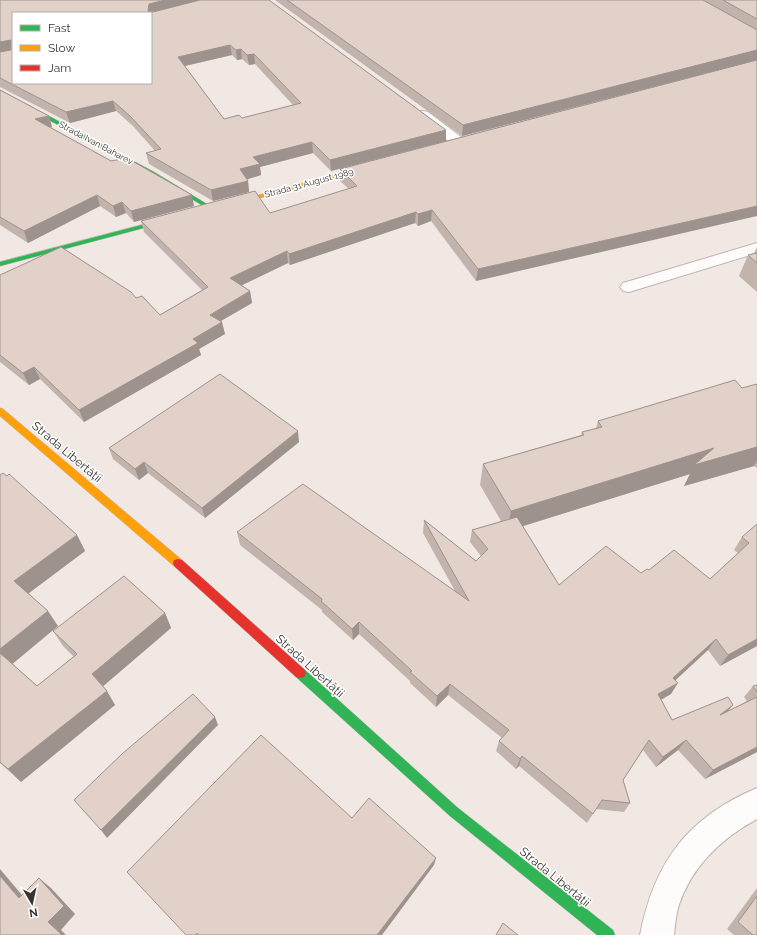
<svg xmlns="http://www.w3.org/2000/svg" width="757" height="935" font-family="Raleway,sans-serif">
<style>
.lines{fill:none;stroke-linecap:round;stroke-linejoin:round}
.street-casing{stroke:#bcb5b1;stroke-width:2}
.fast-casing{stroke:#bcb5b1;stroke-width:1}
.slow-casing{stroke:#bcb5b1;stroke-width:1}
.jam-casing{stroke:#bcb5b1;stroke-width:1}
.street{fill:#fdfcfb;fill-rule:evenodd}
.fast{fill:#30b455;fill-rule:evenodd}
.slow{fill:#ff9f0a;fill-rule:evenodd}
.jam{fill:#e5322d;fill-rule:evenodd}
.wall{fill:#c2b4ad;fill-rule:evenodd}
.shaded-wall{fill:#9e928d}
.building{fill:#e1d1c9;stroke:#9e928d;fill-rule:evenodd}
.labels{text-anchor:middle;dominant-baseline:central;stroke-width:3;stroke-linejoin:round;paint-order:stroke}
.far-street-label{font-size:9px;fill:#393431;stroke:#fff}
.near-street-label{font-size:12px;fill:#393431;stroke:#fff}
</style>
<rect width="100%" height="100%" fill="#f1e8e4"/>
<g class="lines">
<!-- street casing -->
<g class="street-casing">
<path id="street" d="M423 111 428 112 465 140 467 143 465 146 460 147 455 146 418 118 416 115 418 112Z
M757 243V253L629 292 623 291 620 287 623 283Z
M757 788V819C722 838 692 866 679 905 676 914 675 925 674 935H640C654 862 688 817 757 788Z"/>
</g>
<!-- fast casing -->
<g class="fast-casing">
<path id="fast" d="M0 90 154 172 215 209 210 210 150 174 0 94Z
M172 217 174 218V220L0 266V262Z
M300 668 304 669 458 808 613 930 615 935H597L450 816 296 677 294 673 296 669Z"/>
</g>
<!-- slow casing -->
<g class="slow-casing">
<path id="slow" d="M369 165 371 166V168L230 206 227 204Z
M0 408 3 409 182 560 183 563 182 566 178 567 174 566 0 416Z"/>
</g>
<!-- jam casing -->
<g class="jam-casing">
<path id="jam" d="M178 559 182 560 304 669 306 673 304 677 300 678 296 677 174 566 173 563 174 560Z"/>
</g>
<!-- street -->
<use href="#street" class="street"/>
<!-- fast -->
<use href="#fast" class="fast"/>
<!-- slow -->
<use href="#slow" class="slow"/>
<!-- jam -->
<use href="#jam" class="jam"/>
</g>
<!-- wall -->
<path class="wall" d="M0 0H269L446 130V141L331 171 313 153 260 167 261 175 247 179 248 181 249 192 213 201 149 164 146 153 155 151 133 126 116 111 70 123 0 87ZM232 55 237 60 242 59 249 65 255 64 293 105 242 118 224 119 185 66Z
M275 0H757V60L462 136Z
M757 60 476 281 431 221 418 226 415 223 290 265 288 263 241 285 250 291 252 303 221 321 225 334 199 349 201 355 84 422 40 379 29 385 0 362V275L136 298 160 315 202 290 144 232 141 221 270 213 349 189 340 181V169Z
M0 90 49 116 52 127H50L194 206 134 222 126 213 116 217 100 206 28 243 0 225Z
M757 247V292L739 276 748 255 754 253Z
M757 384V468L754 466 684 486 690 474 523 526 559 585 641 573 649 570 710 579 738 553 734 550 742 537 757 524V646L720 666 708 650 675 680 671 694 661 699 672 720 728 711 747 701 744 697 753 686 757 685V752L705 779 678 750 656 767 643 750 623 780 630 803 624 812 596 809 587 823 519 766 516 769 496 751 499 741 502 738 448 695 436 707 410 683V681L359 634 353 640 322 612V610L240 545 237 532 455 591 423 533 424 520 476 561 481 556 470 542 472 530 501 521 480 485 483 464 581 435 582 432 596 428 598 421 742 388Z
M299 442 205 518 148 473 139 480 113 459 109 448Z
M0 475 7 476 77 535 85 551 29 593 58 626 12 663 37 686 74 657 63 646 53 631 165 613 171 628 103 686 115 705 21 782 0 763Z
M757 888V935H734L727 929Z"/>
<!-- shaded-wall -->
<path class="shaded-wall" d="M165 0H203L148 13 149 4Z
M11 40 13 50 0 53V42Z
M230 45 232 55 180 67 178 57Z
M241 49 242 59 237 60 236 50Z
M757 50V60L462 136 463 125Z
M254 54 255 64 249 65 247 55Z
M113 101 116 111 70 123 66 112Z
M49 116 52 127 39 130 35 119Z
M446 130V141L331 171 330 160Z
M312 142 313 153 260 167 261 175 242 181 240 169 253 157Z
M248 181 249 192 213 201 211 190Z
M97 195 100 206 28 243 24 231Z
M192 195 194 206 134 222 131 211Z
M122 202 126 213 116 217 113 206Z
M757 206V216L476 281 478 269Z
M432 210 431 221 418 226V214Z
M416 212 415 223 290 265 289 254Z
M287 251 288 263 232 290 230 278Z
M250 291 252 303 212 326 210 315Z
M222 322 225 334 199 349 201 355 84 422 79 410 193 339Z
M34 367 40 379 29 385 23 373Z
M298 431 299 442 205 518 202 508Z
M757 447V461L754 466 684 486 690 474 507 531 511 511 714 448Z
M144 462 148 473 139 480 135 469Z
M77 535 85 551 25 596 14 581Z
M48 611 58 626 10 666 0 653V649Z
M165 613 171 628 101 688 92 674Z
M359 622V634L353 640 352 629Z
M716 639 708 650 666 689 673 678Z
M757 639V646L720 666 728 655Z
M678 683 671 694 652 705 658 694Z
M450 684 448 695 436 707 437 696Z
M107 691 115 705 21 782 8 769Z
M733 705 724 716 720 715Z
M215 717 218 725 107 838 101 830Z
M686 740 678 750 656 767 663 757Z
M757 747V752L705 779 713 770Z
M522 756 519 766 516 769 520 759Z
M436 858 434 865 382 935H377Z
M0 869 32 907 19 898 0 876Z
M39 878 51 888 75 914 61 930 66 935H62L48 922Z"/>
<!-- building -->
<path class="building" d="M0 0H165L149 4 148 11 149 13 200 0H269L446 130 330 160 312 142 253 157 260 164 240 169 248 181 211 190 146 153 161 149 130 116 113 101 66 112 0 78V52L11 50V40L0 42ZM13 13H151V83H13ZM230 45 236 50 241 49 247 55 254 54 301 103 242 118 239 115 224 119 178 57Z
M287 0H703L757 30V50L463 125Z
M723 0H757V19Z
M757 60V206L478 269 432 210 418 214 416 212 289 254 287 251 230 278 250 291 210 315 222 322 193 339 198 343 79 410 34 367 23 373 0 355V275L61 247 131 292 136 298 142 296 160 315 208 287 141 221 255 191 270 213 357 186 340 169Z
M0 90 49 116 35 119 111 161 127 158 192 195 131 211 122 202 113 206 97 195 24 231 0 217Z
M757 253V263L748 255Z
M220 374 298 431 202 508 144 462 135 469 109 448Z
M735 380 742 388 757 384V447L694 465 714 448 511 511 483 464 584 435 582 432 602 427 598 421Z
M3 473 7 476 9 474 77 535 14 581 48 611 0 649V475Z
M303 484 469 601 424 520 476 561 488 549 472 530 517 517 559 585 606 546 641 573 647 569 649 570 674 550 710 579 749 543 742 537 757 524V639L728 655 716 639 673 678 678 683 658 694 672 720 728 697 733 705 720 715 757 697V747L713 770 686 740 663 757 649 740 623 780 630 803 602 800 593 814 522 756 520 759 499 741 509 730 450 684 437 696 410 672 412 671 359 622 352 629 321 601 322 599 237 532Z
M124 576 165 613 92 674 107 691 8 769 0 762V653L37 686 77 654 53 631Z
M757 685V692L753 686Z
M193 694 215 717 101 830 74 800 123 753Z
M261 735 352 818 369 798 436 858 377 935H198L197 933 196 935H186L127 872Z
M0 876 19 898 39 878 64 906 48 922 62 935H0Z
M757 896V935H753L738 922Z
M503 923 518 935H496Z"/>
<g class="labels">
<!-- far-street labels -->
<g class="far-street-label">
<text transform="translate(96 143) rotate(28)">Strada Ivan Baharev</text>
<text transform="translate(309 183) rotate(-15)">Strada 31 August 1989</text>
</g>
<!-- near-street labels -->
<g class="near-street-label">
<text transform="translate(67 452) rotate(40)">Strada Libertății</text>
<text transform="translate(310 666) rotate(42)">Strada Libertății</text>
<text transform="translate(555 877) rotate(39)">Strada Libertății</text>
</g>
</g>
<!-- legend -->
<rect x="12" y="12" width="140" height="72" fill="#ffffff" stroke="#b0aead"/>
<rect x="20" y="25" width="20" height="6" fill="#30b455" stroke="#b0aead"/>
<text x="48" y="32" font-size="12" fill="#393431">Fast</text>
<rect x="20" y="45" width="20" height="6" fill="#ff9f0a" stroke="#b0aead"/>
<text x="48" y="52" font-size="12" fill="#393431">Slow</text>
<rect x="20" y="65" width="20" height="6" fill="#e5322d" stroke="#b0aead"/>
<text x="48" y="72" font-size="12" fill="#393431">Jam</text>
<!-- north arrow -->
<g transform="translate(32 903) rotate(171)" stroke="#ffffff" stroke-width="3" paint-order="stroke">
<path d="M0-3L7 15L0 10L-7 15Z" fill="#393431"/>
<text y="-6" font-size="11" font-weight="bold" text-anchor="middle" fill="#393431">N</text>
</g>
</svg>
